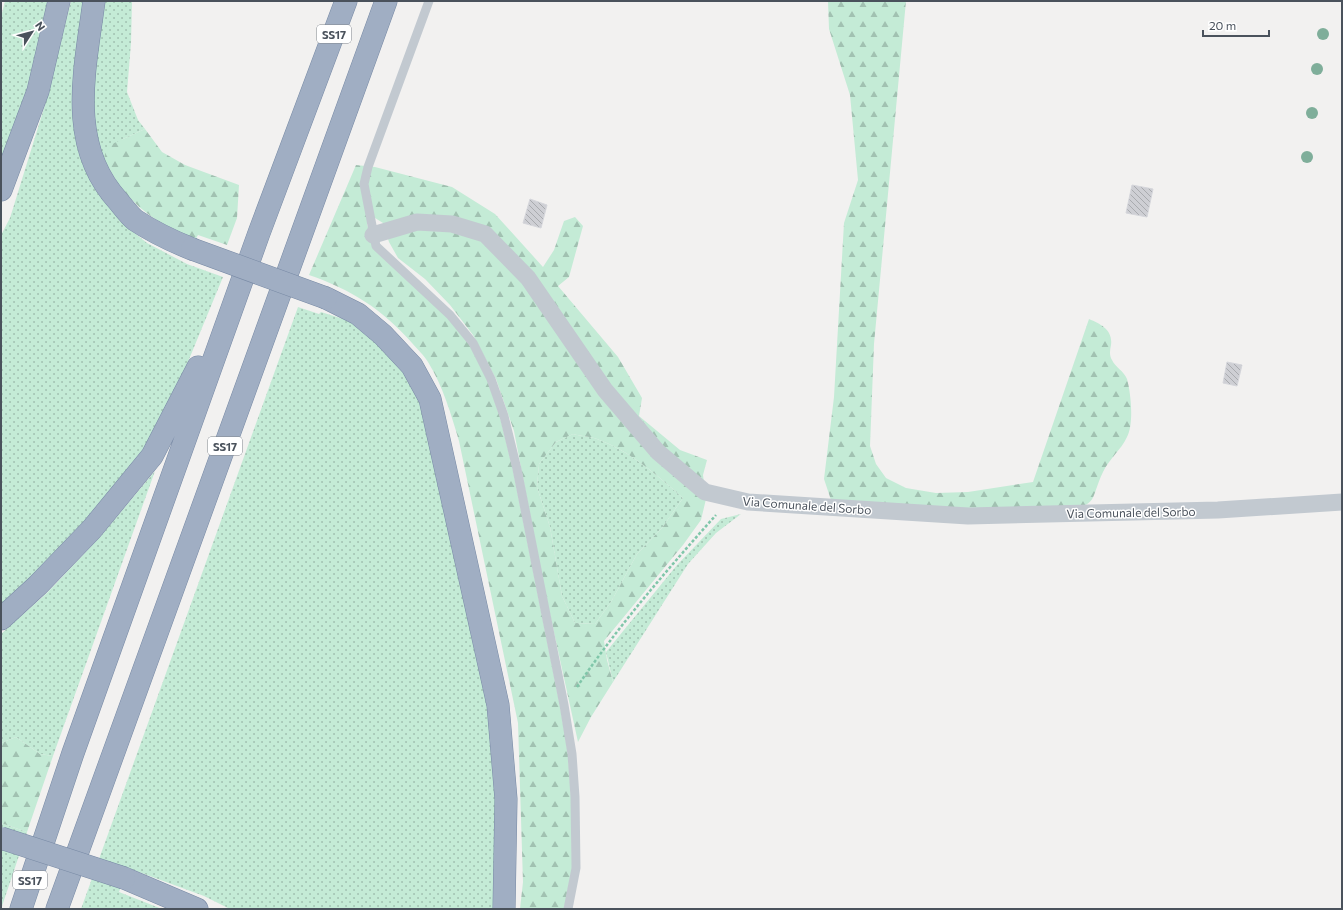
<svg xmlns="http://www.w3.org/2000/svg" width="1343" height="910" font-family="Commissioner,sans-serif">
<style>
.grass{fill:url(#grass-dots)}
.forest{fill:url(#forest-firs);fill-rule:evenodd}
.building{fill:url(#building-back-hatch);stroke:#d5d6db}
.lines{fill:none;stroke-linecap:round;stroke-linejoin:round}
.trunk-casing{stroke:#788aa5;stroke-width:23}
.path{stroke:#7fc6a9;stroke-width:2.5;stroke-dasharray:3 2;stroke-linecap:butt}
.service{stroke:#c2c9d0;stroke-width:9}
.minor{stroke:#c2c9d0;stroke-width:17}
.trunk{stroke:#a0aec3;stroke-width:22}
.trunk-bridge-casing{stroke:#788aa5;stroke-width:23;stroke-linecap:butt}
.trunk-bridge{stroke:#a0aec3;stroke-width:22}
.tree{fill:#7fae9a}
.labels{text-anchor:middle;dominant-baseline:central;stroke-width:3;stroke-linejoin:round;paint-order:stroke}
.shield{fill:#fff;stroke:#80868d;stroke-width:1}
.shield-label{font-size:11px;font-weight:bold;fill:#4a525c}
.street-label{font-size:12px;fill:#4a525c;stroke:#fff}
</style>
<defs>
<pattern id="grass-dots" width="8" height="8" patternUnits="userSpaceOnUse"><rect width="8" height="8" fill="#c4ebd6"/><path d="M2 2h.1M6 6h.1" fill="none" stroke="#a1c1b1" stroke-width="1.8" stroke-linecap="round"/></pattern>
<pattern id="forest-firs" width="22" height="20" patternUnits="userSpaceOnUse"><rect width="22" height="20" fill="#c4ebd6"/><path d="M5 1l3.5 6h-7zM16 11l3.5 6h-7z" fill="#a1c1b1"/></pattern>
<pattern id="building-back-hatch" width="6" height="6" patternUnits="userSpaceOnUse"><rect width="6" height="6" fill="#cecfd4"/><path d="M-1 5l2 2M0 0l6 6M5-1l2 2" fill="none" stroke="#a9abaf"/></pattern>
</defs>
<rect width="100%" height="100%" fill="#f2f1f0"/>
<!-- grass -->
<path class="grass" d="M5 1H52L29 90 1 174V17Z
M71 1H84L74 123 120 221 147 243 187 264 223 277 185 369 140 458 108 505 1 613V235L10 218 45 105Z
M103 1H132L131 43 127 92 138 120 145 129 123 139 104 159 98 144 91 112Z
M298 307 319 314 321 312 356 323 379 338 425 401 493 706 499 909H230L204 896 128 868 119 892 162 909H81Z
M573 434C580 436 589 436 597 439 630 451 657 475 683 498L662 528 637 554 611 602 595 624 575 623 562 596 550 527 537 487 539 464 556 442Z
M155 471 53 756 40 754 16 737 1 743V634L47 593 100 537Z
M741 514 716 533 688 564 613 682 606 652 677 565 721 519Z
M1 823 27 832 1 909Z"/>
<!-- forest -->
<path class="forest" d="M828 1H906L874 344 870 446 876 464 886 478 906 488 936 493 968 492 1033 482 1089 319C1101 324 1113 330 1111 345 1110 350 1109 355 1112 360 1115 367 1124 371 1127 379 1131 393 1134 424 1127 437 1121 450 1109 459 1103 472 1090 499 1099 506 1064 510L833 506 824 479 834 397 844 223 858 180 850 95 829 29Z
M145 129 162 152 185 165 239 185 237 218 227 245 198 235 195 240C167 228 139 212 120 186 114 178 109 168 104 159L106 150 112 144Z
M356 165 375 167 452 187 495 214 543 267 554 250 564 221 575 217 583 226 569 277 558 286 618 357 642 398 639 416 680 450 707 460 703 475 706 499 701 520 683 545 604 641 607 660 613 682 591 717 578 742 543 582 514 431 496 379 473 335 450 305 425 279 398 258 389 242 383 223 375 218 367 224 374 249 448 318 470 345 488 381 500 417 513 470 560 706 568 754 571 797 572 868 564 909H520L523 882 518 723 459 441C451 414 443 386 428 362 424 355 417 349 412 343 382 309 352 290 309 275ZM573 434C580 436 589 436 597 439 630 451 657 475 683 498L662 528 637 554 611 602 595 624 575 623 562 596 550 527 537 487 539 464 556 442Z
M16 737 40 754 53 756 27 832 1 823V743Z"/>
<!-- building -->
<path class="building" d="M1132 185 1153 189 1147 217 1126 213Z
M530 199 547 205 541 228 523 223Z
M1227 362 1242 365 1237 386 1223 383Z"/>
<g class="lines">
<!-- trunk casing -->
<g class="trunk-casing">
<path id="trunk" d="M94 1C85 70 66 145 119 202 124 208 129 215 135 220 153 232 172 241 192 249
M1 190 38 91 59 1
M326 298 358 314 383 335 412 366 430 399 498 705 506 799 504 909
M1 619 38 585 92 529 152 456 198 367
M124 878 197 909
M21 909 73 753 259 233 346 1
M57 909 386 1"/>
</g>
<!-- path -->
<path class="path" d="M577 687C618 626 667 570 716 515"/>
<!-- service -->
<path class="service" d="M429 1 368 167 364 184 376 246 450 315 473 343 491 379 504 416 517 469 564 705 572 754 575 797 576 868 568 909"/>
<!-- minor -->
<path class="minor" d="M373 235 417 222 452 224 485 234 528 278 605 390 658 452 705 492 748 502 968 516 1218 510 1342 502"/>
<!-- trunk -->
<use href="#trunk" class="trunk"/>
<!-- trunk-bridge casing -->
<g class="trunk-bridge-casing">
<path id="trunk-bridge" d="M192 249 326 298
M1 838 124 878"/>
</g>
<!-- trunk-bridge -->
<use href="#trunk-bridge" class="trunk-bridge"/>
</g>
<!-- trees -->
<g class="tree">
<circle cx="1323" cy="34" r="6"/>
<circle cx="1317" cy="69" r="6"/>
<circle cx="1312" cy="113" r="6"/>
<circle cx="1307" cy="157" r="6"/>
</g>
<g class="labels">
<!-- shield labels -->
<g class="shield">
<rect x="317" y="25" width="34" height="18" rx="3"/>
<rect x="208" y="437" width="34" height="18" rx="3"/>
<rect x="13" y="871" width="34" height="18" rx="3"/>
</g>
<g class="shield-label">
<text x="334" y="34">SS17</text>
<text x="225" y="446">SS17</text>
<text x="30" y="880">SS17</text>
</g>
<!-- street labels -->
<g class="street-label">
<text transform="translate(807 505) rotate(4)">Via Comunale del Sorbo</text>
<text transform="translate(1131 512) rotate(-1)">Via Comunale del Sorbo</text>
</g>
</g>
<!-- border -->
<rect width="1343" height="910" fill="none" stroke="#4a525c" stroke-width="4"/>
<!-- north arrow -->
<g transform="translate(32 32) rotate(54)" stroke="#ffffff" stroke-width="3" paint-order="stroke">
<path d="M0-3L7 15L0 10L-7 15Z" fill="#4a525c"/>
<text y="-6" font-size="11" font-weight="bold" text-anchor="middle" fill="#4a525c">N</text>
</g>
<!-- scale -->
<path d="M1203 30v6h66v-6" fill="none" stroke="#4a525c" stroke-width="2"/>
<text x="1209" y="30" font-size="12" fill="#4a525c" stroke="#ffffff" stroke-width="3" paint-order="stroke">20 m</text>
</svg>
